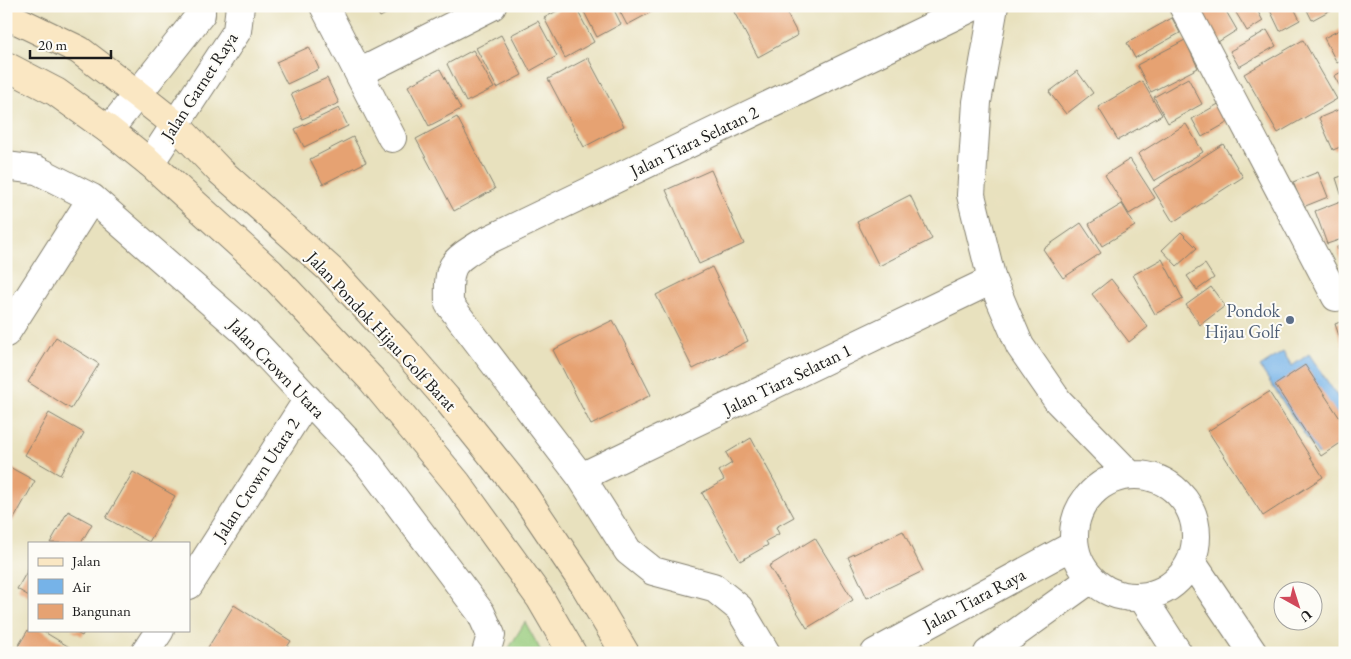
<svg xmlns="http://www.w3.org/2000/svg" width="1351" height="659" font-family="'EB Garamond',serif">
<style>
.green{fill:#97cb7c;stroke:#5a744c}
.water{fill:#76b3e8;stroke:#496882}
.building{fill:#e6a272}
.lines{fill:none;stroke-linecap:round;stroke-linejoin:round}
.street-casing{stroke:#827e6d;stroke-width:30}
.secondary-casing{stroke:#827e6d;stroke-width:30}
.street{stroke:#fff;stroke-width:28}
.secondary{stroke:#fae7c3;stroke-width:28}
.service-dot{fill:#5c6f8a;stroke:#fdfcf7;stroke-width:2}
.labels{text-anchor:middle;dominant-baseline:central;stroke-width:4;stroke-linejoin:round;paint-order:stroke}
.street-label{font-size:18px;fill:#1c1c1c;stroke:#fdfcf7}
.service-label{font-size:18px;fill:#4e5e75;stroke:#fdfcf7;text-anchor:end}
</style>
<rect width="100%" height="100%" fill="#fdfcf7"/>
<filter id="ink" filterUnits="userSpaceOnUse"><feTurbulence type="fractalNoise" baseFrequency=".02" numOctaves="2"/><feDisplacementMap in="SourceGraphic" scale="10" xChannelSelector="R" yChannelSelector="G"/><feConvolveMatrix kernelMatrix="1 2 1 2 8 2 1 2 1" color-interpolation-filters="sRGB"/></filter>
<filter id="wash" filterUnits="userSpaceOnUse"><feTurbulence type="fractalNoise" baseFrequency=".0096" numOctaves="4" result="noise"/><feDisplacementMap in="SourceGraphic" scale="20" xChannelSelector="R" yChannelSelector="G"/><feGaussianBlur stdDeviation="1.12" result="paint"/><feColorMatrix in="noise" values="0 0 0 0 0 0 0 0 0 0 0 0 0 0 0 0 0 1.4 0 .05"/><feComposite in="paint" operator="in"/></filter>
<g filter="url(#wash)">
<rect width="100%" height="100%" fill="#e8e1be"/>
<!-- green -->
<path class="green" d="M525 622 542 653H506Z"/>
<!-- water -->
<path class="water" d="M1283 352 1292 366 1309 354 1345 408V437L1318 455 1260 367Z"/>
<g id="blocks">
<!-- building -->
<path class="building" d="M374 6H401L380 17Z
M566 6H575L594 42 565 58 544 18Z
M581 6H612L621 24 597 37Z
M617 6H656L657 9 627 25Z
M744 6H783L798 35 758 57 734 12Z
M1198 6H1223L1237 30 1218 42 1197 7Z
M1232 6H1255L1263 21 1247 31Z
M1268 6H1293L1300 20 1280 31Z
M1305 6H1338L1312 20Z
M1172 18 1180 33 1135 58 1127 43Z
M538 21 557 56 530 71 511 35Z
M1345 27V59L1337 63 1324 38Z
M1267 30 1276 46 1239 67 1230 51Z
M501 35 522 75 497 88 476 48Z
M1185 40 1198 68 1151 92 1137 65Z
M1303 40 1337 99 1278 133 1244 74Z
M309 47 319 69 287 84 276 62Z
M473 50 494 88 466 102 447 64Z
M588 58 624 126 584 147 548 79Z
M440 69 461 109 429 126 408 86Z
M1345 70V95L1334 76Z
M1077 71 1093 93 1066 114 1049 92Z
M327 78 339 103 302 119 291 94Z
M1188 78 1202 104 1168 123 1154 97Z
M1142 81 1162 115 1118 140 1098 107Z
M1222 102 1232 120 1202 137 1192 119Z
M1345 107V145L1333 150 1319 118Z
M339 108 348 126 304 147 295 129Z
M457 117 495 189 454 211 416 139Z
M1186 124 1203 152 1154 181 1138 154Z
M353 137 366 162 323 184 310 159Z
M1223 144 1243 177 1173 222 1153 189Z
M1130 159 1155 198 1129 214 1105 175Z
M711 170 744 244 699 264 666 190Z
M1318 172 1328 197 1303 207 1293 182Z
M1345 175V238L1327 244 1315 211 1343 200 1336 178Z
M910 195 932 239 879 266 857 222Z
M1122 204 1135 226 1102 246 1089 224Z
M1081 223 1101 253 1063 278 1043 249Z
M1181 232 1197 248 1177 266 1162 250Z
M1345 245V276H1344L1337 247Z
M1162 259 1183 299 1155 314 1133 275Z
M1205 264 1214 278 1197 290 1187 276Z
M712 267 748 341 693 369 656 295Z
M1111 279 1148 327 1129 342 1092 294Z
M1211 287 1225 306 1200 325 1186 305Z
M613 320 651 395 591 425 553 350Z
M1345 320V350H1344L1335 324Z
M56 337 99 364 71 409 28 382Z
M1305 365 1345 426V440L1321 456 1275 385Z
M1269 392 1323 477 1263 516 1208 431Z
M49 413 84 433 60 475 25 455Z
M751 438 794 517 776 527 779 534 766 541 768 545 740 561 702 493 724 480 719 471 732 463 726 453Z
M6 465 35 481 10 526 6 523Z
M133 472 175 496 149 542 106 518Z
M68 511 92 524 81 543H50Z
M903 531 923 571 867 598 848 557Z
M815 538 853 600 807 628 769 566Z
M29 568V596L17 589Z
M234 605 291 641 283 653H212L207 649Z
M28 630H41L76 651 75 653H14Z
M71 630H85L82 636Z"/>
</g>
</g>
<g filter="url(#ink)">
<use href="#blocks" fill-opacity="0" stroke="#827e6d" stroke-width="1"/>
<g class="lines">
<!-- street casing -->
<g class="street-casing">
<path id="street" d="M324 6 392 138
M994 6 977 102 971 195 992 280 1020 346 1058 401 1130 475
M1183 6 1336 297
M359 73 492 6
M109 130 201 14V6
M150 163 237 31 240 6
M6 166 37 170 92 198 245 332 367 462 481 613 491 635 486 653
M6 333 92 198
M1074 536a61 61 0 1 1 122 0a61 61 0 1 1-122 0Z
M581 477 992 280
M1191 561 1253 653
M189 585 308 399
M1142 597 1178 653
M145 653 160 630
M766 653 739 608 713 587 653 571 628 551 581 477 449 304C448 264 450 263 484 242L975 6
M875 653 1074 545
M988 653 1091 579"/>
</g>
<!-- secondary casing -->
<g class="secondary-casing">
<path id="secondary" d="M6 15 79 50 137 94 175 124 220 171 333 272 401 346 446 398 524 495 584 584 625 653
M6 66 56 92 109 130 150 163 270 272 372 380 457 483 540 598 572 653"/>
</g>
<!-- street -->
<use href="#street" class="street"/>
<!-- secondary -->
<use href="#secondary" class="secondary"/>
</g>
</g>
<!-- markers -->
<circle class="service-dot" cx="1290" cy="320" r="5"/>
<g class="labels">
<!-- street labels -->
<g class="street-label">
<text transform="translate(199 86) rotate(-57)">Jalan Garnet Raya</text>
<text transform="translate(694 141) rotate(-26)">Jalan Tiara Selatan 2</text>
<text transform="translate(382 331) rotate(47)">Jalan Pondok Hijau Golf Barat</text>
<text transform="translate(277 368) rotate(46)">Jalan Crown Utara</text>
<text transform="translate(787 379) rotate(-26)">Jalan Tiara Selatan 1</text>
<text transform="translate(256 479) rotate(-57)">Jalan Crown Utara 2</text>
<text transform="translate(974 599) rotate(-28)">Jalan Tiara Raya</text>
</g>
<!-- service labels -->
<g class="service-label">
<text x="1280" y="310">Pondok<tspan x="1280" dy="21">Hijau Golf</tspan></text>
</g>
</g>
<!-- margin -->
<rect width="1351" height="659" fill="none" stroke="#fdfcf7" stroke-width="25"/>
<!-- legend -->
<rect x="28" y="542" width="162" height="90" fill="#fdfcf7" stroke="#a3a29f"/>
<rect x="38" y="558" width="25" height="8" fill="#fae7c3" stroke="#a3a29f"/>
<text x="72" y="566" font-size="15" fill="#1c1c1c">Jalan</text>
<rect x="38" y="579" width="25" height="15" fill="#76b3e8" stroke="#a3a29f"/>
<text x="72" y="592" font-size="15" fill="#1c1c1c">Air</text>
<rect x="38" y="604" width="25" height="15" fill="#e6a272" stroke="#a3a29f"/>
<text x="72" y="616" font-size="15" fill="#1c1c1c">Bangunan</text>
<!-- north arrow -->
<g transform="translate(1298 606) rotate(141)"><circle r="24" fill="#fdfcf7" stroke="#a3a29f"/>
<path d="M0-4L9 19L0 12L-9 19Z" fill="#d1495b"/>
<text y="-8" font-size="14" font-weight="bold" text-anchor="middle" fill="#1c1c1c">U</text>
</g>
<!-- scale -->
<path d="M30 50v8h81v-8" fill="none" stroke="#1c1c1c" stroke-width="2.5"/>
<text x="38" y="50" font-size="15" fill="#1c1c1c" stroke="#fdfcf7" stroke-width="4" paint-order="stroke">20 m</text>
</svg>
